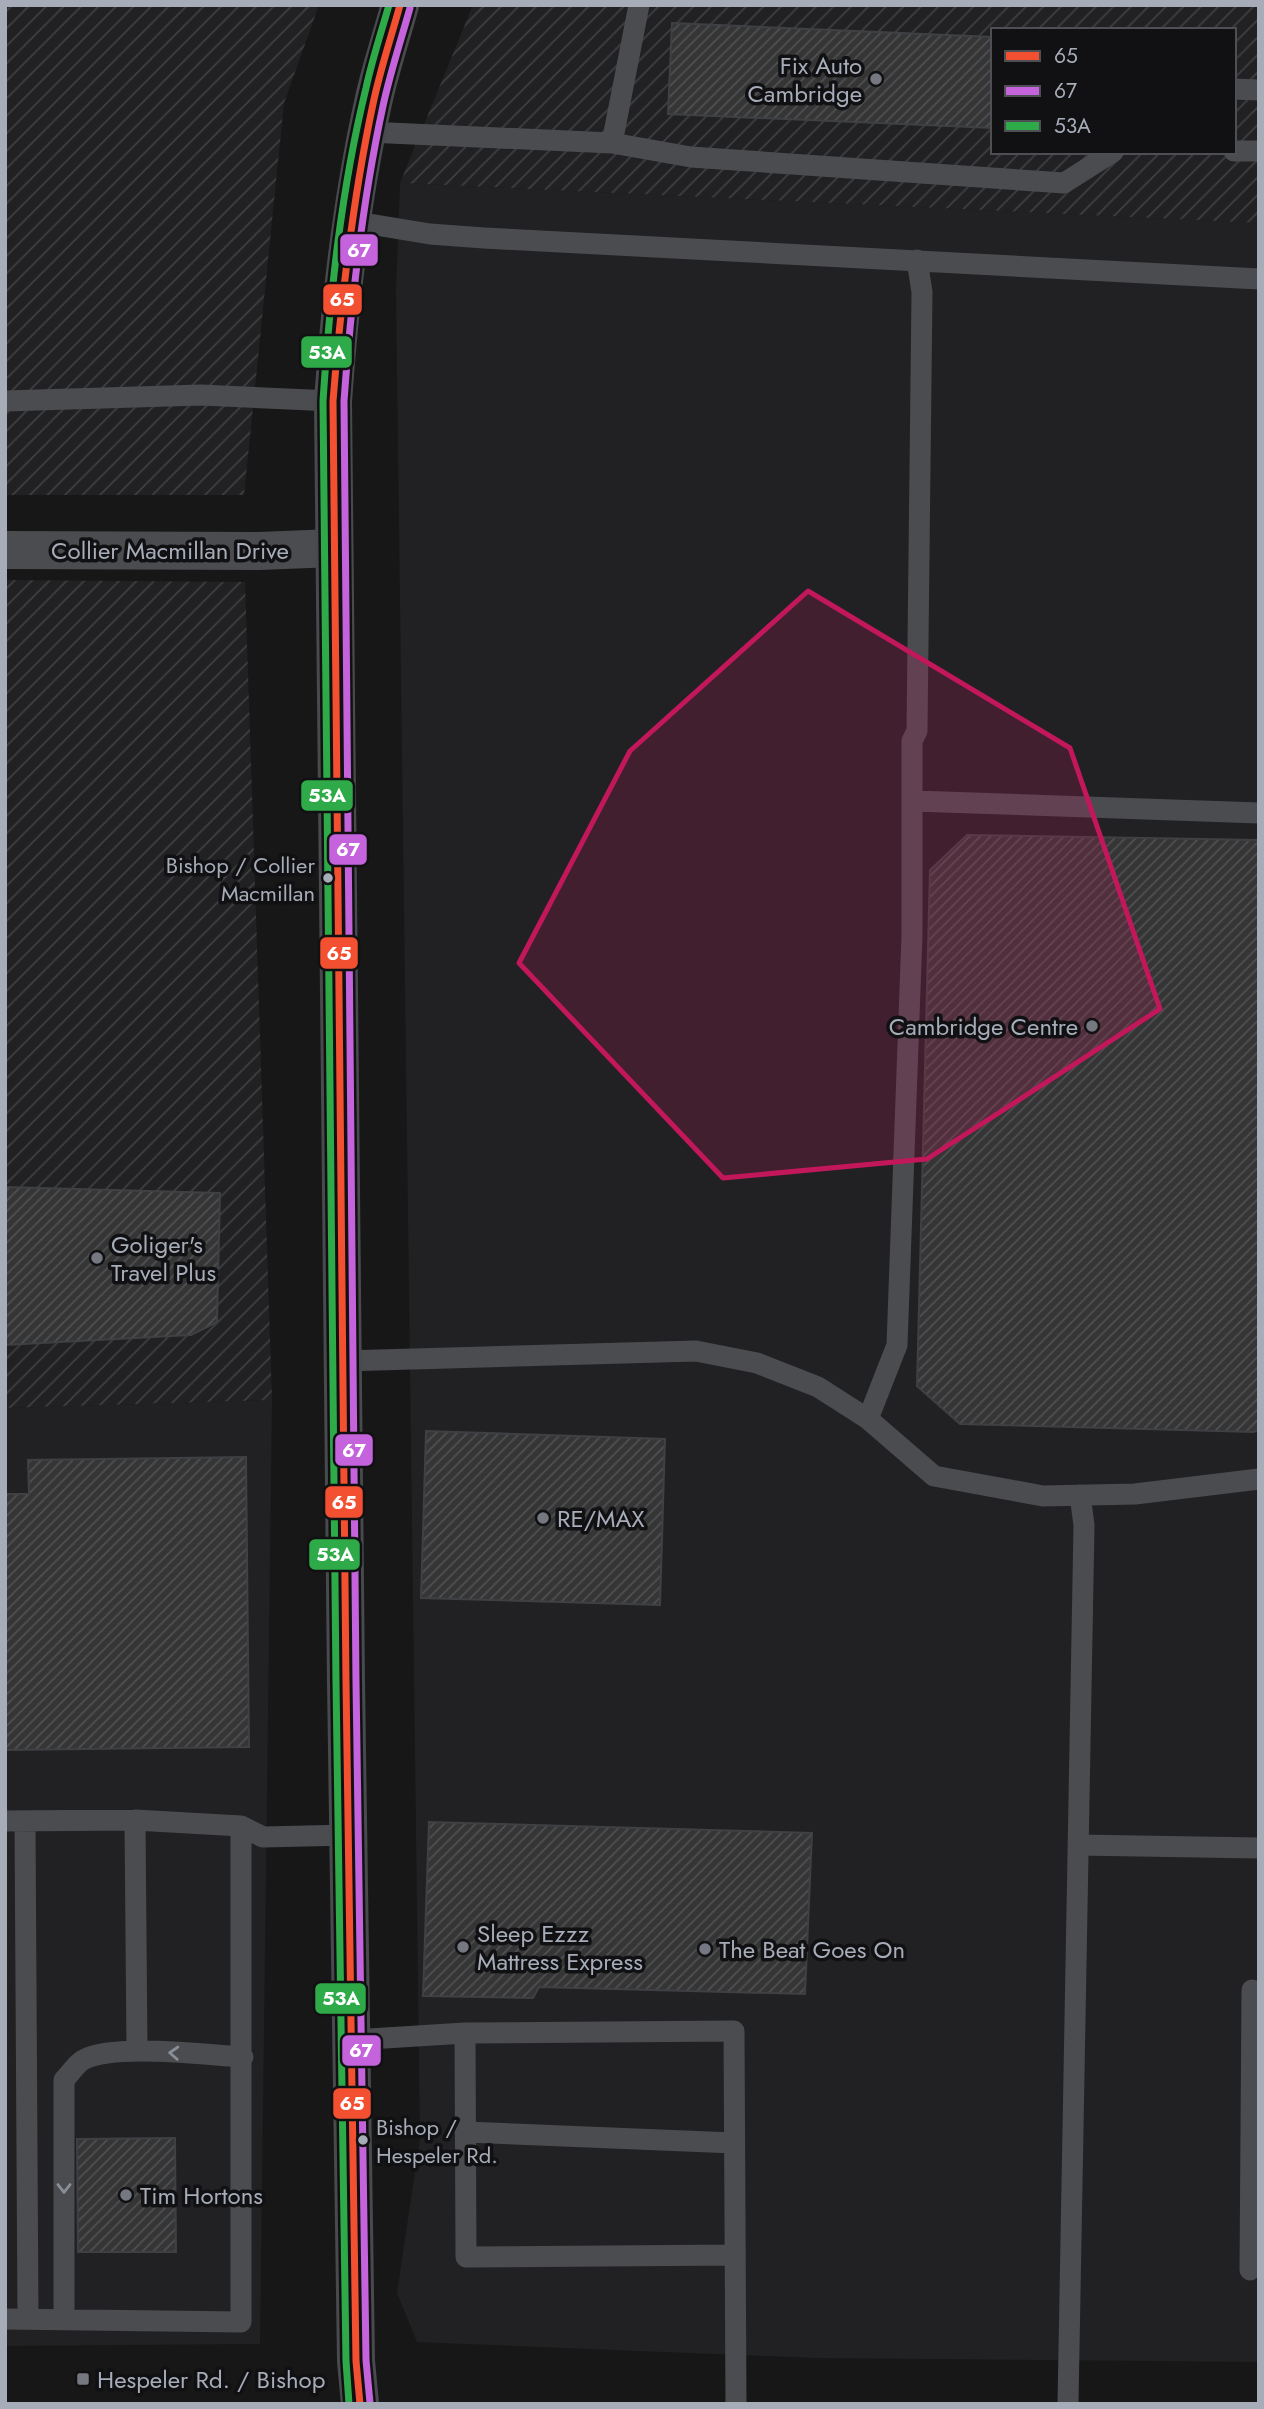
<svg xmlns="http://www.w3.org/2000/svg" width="1264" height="2409" font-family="Jost,sans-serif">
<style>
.built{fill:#212123}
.industrial{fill:url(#industrial-furrows);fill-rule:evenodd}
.building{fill:url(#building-hatch);stroke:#3f4043;stroke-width:2}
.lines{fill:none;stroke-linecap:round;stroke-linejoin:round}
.lane{stroke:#4a4c50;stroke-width:21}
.street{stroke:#4a4c50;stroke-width:38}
.secondary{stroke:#494a4e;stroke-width:38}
.bus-1-casing{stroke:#111113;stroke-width:12}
.bus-2-casing{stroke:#111113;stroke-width:12}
.bus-3-casing{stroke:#111113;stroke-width:12}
.bus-1{stroke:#f25030;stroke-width:7}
.bus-2{stroke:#c563dd;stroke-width:7}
.bus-3{stroke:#2eab48;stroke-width:7}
.oneway{stroke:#8b8f9a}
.marked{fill:#c2185b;fill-opacity:0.2;stroke:#c2185b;stroke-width:5;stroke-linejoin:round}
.poi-dot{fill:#757880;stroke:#111113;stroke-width:2.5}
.bus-dot{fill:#a7acb9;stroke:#111113;stroke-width:2.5}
.labels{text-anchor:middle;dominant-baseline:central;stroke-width:7;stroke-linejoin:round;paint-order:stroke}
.bus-label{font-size:22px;fill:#a7acb9;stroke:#111113;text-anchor:end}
.poi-label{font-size:24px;fill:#a7acb9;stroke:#111113;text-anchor:start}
.street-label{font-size:24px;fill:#a7acb9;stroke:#111113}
.line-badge{stroke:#111113;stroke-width:2.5}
.badge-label{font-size:19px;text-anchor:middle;font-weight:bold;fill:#fff}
</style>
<defs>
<pattern id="industrial-furrows" width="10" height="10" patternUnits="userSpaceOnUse" patternTransform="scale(1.75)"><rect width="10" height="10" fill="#212123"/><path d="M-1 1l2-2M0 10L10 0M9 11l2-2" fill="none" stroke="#3e3f41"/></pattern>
<pattern id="building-hatch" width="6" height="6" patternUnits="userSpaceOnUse" patternTransform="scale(1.75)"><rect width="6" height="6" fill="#353536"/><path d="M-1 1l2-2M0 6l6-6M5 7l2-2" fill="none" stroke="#4f5051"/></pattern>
</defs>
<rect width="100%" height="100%" fill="#171717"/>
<!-- built -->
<path class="built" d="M400 183 1259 223V2362L815 2358 417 2342 397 2293 420 2138 396 294Z
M272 1400 260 2344 5 2346V1408Z"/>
<!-- industrial -->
<path class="industrial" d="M5 5H319L284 103 244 495H5Z
M473 5H1259V223L400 183ZM993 30H1234V152H993Z
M5 580 245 582 272 1400 5 1408Z"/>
<!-- building -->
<path class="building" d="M672 23 993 37V128L668 114Z
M967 835 1259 840V1429L1254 1432 960 1424 917 1386 930 870Z
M5 1187 220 1193 217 1322 191 1335 5 1345Z
M426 1431 665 1439 660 1605 421 1598Z
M246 1457 249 1747 5 1750V1494H29L28 1460Z
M429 1822 812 1833 805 1994 539 1987 533 1998 423 1996Z
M175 2138 176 2252H78L77 2139Z"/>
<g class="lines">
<!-- lane -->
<path class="lane" d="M1234 89 1259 90
M368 132 612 143 691 157 1064 183 1113 152
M612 143 639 5
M1234 151H1259
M351 221 430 234 484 238 1259 279
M5 401 201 395 333 401
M914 801 1259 813
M343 1361 696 1351 757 1363 818 1387 868 1419 934 1476 1043 1496 1135 1494 1259 1479
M868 1419 897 1345 912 935V741L917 731 922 292 917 260
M135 1820 137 2051
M5 1821 135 1820 241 1826
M25 1821 28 2318
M1078 1845 1259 1848
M353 2040 465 2033
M465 2132 734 2143
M734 2255 466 2257 465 2033 734 2031 736 2404
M1250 2270 1252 1990
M5 2319 241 2322V1826L263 1837 349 1835
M64 2319V2080C70 2074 76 2064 83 2060 114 2043 205 2055 243 2057
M1068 2404 1084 1525 1080 1495"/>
<!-- street -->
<path class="street" d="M5 550 259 551 334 548"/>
<!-- secondary -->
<path class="secondary" d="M360 2404 356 2361 346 1682 333 401C340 301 351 202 373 103 380 70 391 38 400 5"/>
<!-- bus-1 casing -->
<g class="bus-1-casing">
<path id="bus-1" d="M360 2404 356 2361 346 1682 333 401C341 301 352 202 373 104 380 70 391 38 400 5"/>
</g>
<!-- bus-2 casing -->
<g class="bus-2-casing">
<path id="bus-2" d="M370 2403 366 2360 356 1682 344 401C351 302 362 203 383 106 390 73 401 40 410 8"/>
</g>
<!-- bus-3 casing -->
<g class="bus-3-casing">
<path id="bus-3" d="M349 2404 346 2361 336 1682 323 401C330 296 341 190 366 88 372 60 381 33 389 5"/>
</g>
<!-- bus-1 -->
<use href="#bus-1" class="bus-1"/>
<!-- bus-2 -->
<use href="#bus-2" class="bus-2"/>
<!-- bus-3 -->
<use href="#bus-3" class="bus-3"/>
</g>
<!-- one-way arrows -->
<defs><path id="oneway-chevron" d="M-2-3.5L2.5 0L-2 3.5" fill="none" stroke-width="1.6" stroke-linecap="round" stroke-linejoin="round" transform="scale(1.75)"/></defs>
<g class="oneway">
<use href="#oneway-chevron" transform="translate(174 2053) rotate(-177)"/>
<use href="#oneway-chevron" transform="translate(64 2188) rotate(90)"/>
</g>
<!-- marked area -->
<path class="marked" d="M808 591 1070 748 1160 1009 927 1159 723 1178 519 963 630 751Z"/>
<!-- markers -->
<g class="poi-dot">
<circle cx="876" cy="79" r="7"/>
<circle cx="1092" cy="1026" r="7"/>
<circle cx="97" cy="1258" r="7"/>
<circle cx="543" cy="1518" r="7"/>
<circle cx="463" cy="1947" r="7"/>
<circle cx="705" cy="1949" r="7"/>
<circle cx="126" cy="2195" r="7"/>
<rect x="76" y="2372" width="14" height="14" rx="3.5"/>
</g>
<g class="bus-dot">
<circle cx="328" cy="878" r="6"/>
<circle cx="363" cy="2140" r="6"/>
</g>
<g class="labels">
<!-- bus labels -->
<g class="bus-label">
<text x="315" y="865">Bishop / Collier<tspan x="315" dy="28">Macmillan</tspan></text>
<text x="376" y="2127" text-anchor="start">Bishop /<tspan x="376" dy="28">Hespeler Rd.</tspan></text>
</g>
<!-- poi labels -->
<g class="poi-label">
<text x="862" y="65" text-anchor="end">Fix Auto<tspan x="862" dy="28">Cambridge</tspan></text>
<text x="1078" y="1026" text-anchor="end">Cambridge Centre</text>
<text x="111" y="1244">Goliger's<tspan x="111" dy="28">Travel Plus</tspan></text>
<text x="557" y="1518">RE/MAX</text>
<text x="477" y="1933">Sleep Ezzz<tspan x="477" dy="28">Mattress Express</tspan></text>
<text x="719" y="1949">The Beat Goes On</text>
<text x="140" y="2195">Tim Hortons</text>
<text x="97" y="2379">Hespeler Rd. / Bishop</text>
</g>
<!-- street labels -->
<g class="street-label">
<text x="170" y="550">Collier Macmillan Drive</text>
</g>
</g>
<g class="line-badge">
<rect x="339" y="233" width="40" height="34" rx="7" fill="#c563dd"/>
<rect x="322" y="283" width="41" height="33" rx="7" fill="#f25030"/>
<rect x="300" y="335" width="53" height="34" rx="7" fill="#2eab48"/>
<rect x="300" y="779" width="54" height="33" rx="7" fill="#2eab48"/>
<rect x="328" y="833" width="40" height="33" rx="7" fill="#c563dd"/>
<rect x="319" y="936" width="40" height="34" rx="7" fill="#f25030"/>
<rect x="334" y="1433" width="40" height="34" rx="7" fill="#c563dd"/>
<rect x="324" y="1485" width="40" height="34" rx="7" fill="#f25030"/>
<rect x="308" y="1538" width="53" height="33" rx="7" fill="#2eab48"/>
<rect x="314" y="1982" width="53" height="33" rx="7" fill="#2eab48"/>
<rect x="341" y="2034" width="41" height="33" rx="7" fill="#c563dd"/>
<rect x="332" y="2087" width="40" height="33" rx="7" fill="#f25030"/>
</g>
<g class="badge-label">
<text x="359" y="257">67</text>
<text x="342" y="306">65</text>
<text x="327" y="359">53A</text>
<text x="327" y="802">53A</text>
<text x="348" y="856">67</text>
<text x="339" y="960">65</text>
<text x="354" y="1457">67</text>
<text x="344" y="1509">65</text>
<text x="335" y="1561">53A</text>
<text x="341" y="2005">53A</text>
<text x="361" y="2057">67</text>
<text x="352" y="2110">65</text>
</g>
<!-- border -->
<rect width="1264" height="2409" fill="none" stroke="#a7acb9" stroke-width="14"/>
<!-- legend -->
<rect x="991" y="28" width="245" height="126" fill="#111113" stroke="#4d4f55" stroke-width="2"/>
<rect x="1005" y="51" width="35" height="10" fill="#f25030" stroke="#4d4f55" stroke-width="2"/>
<text x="1054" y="63" font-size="21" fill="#a7acb9">65</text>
<rect x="1005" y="86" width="35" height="10" fill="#c563dd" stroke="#4d4f55" stroke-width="2"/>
<text x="1054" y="98" font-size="21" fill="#a7acb9">67</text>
<rect x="1005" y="121" width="35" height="10" fill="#2eab48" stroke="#4d4f55" stroke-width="2"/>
<text x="1054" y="133" font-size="21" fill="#a7acb9">53A</text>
</svg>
